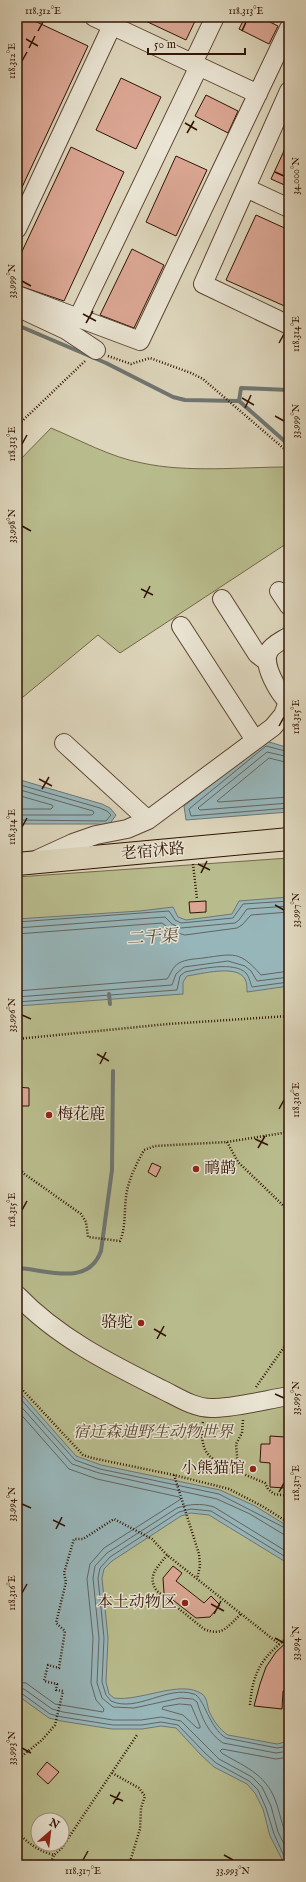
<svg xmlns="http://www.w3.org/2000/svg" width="306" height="1882" font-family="'IM FELL English','Noto Serif SC',serif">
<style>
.green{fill:#b8bb8c;stroke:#756748;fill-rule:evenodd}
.water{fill:#97b6ba;stroke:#6f7571}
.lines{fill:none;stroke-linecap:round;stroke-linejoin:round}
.shore{stroke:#64645f;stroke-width:1}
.stream{stroke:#6f7571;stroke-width:4}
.building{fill:#daa693;stroke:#321304}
.minor-casing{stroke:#5d4432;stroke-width:20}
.major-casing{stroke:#321304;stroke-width:24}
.path{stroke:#321304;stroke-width:2.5;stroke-dasharray:1 2;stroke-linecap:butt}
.minor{stroke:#e9e4d3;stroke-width:18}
.major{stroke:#ddd5bb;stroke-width:22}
.ticks{fill:none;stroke:#321304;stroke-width:1.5}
.poi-dot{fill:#8f2418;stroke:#e9e4d3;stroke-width:1.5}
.labels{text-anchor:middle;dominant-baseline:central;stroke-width:3;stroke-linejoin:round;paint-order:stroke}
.street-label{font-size:16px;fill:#321304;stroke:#e9e4d3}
.poi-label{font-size:16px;fill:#321304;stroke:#e9e4d3;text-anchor:end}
.park-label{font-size:16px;font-style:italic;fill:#5a452d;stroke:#e9e4d3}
.water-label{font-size:17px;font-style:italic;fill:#554c44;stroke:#e9e4d3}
.neatline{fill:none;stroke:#321304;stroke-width:1.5}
.ticks-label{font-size:10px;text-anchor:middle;fill:#321304}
</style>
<rect width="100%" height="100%" fill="#ddd5bb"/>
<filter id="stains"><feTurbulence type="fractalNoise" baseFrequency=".005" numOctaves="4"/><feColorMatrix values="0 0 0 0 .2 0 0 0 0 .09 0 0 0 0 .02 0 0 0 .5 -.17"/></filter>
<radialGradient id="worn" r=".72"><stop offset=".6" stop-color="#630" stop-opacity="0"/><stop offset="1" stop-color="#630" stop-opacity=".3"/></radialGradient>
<!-- green -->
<path class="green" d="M51 428C80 440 110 457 142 463 188 473 241 467 288 467L289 468V542L120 653 98 635 17 702V463Z
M289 858V1865H17V877ZM38 1820H62V1844H38Z"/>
<!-- water -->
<path class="water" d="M266 741 289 748V812L186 820 184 806Z
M17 779 102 804 110 808 116 815 109 825 96 824H17Z
M289 897V986L247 992C247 988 247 983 245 979 237 964 201 974 187 976L183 982V994L17 1006V919L140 911 173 907 178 917 186 920 232 914 239 901Z
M17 1389 76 1456 101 1465 220 1490 255 1506 289 1527V1564L209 1515 191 1513 181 1516 112 1561 104 1569 102 1578 108 1638 106 1682 109 1694 114 1698C140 1702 181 1679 202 1694 207 1697 207 1705 209 1711 213 1720 219 1729 228 1735L277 1744 289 1741V1865H285L270 1836 263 1809 255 1793 247 1784 214 1767 201 1755 176 1728 161 1726 142 1729H112L61 1721 49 1718 17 1695Z"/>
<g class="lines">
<!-- shore -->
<path class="shore" d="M289 752 266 746 189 809 191 816 289 808
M289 757 267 752 198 808 200 810 289 803
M289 763 269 758 217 801 219 802 289 797
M17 784 100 808 107 811 111 815 106 821 17 820
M17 789 93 811 94 813 92 815H17
M17 795 52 805 53 807 51 809H17
M17 922 169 911 175 920 181 923 233 918 243 904 289 901
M17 928 165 917 172 924 181 928 235 923 239 920 247 909 289 906
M17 934 162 923 174 932 185 935 237 928 242 925 251 915 289 912
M17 991 167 979C171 974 172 967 179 963 186 959 196 959 203 958 234 954 239 950 261 975L289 971
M17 997 172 985 176 974 184 967 228 961 245 966 251 971 257 981 289 977
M17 1002 177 990 180 976 185 972C200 969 234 961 246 973 250 978 250 983 252 987L289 982
M17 1395 75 1460 100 1469 219 1494 289 1530
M17 1402 72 1464 99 1473 217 1499 250 1514 283 1534 289 1535
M17 1410 69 1469 97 1479 179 1497 181 1499 104 1548 90 1564 87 1579 93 1638 91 1683 96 1700 104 1709 103 1712 55 1704 26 1683 17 1682
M289 1553 214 1507C201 1503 189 1504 177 1508L107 1553 95 1566 93 1578 99 1638 97 1683 102 1698 113 1707 134 1708 180 1698 193 1699 197 1702C202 1718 208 1733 223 1743L276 1753 289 1751
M289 1559 211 1511 191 1509 179 1512 110 1557 100 1568 98 1578 104 1638 102 1682 106 1695 111 1701C137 1713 167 1685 194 1694 204 1697 209 1728 226 1738L277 1748 289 1746
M17 1688 24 1689 52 1709 63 1712 113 1720H141L161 1717 181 1721 219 1759 252 1777 262 1787 271 1806 278 1832 289 1854
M17 1693H21L50 1714 62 1717 113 1725H142L161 1722 178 1725 204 1752 216 1763 249 1781 258 1790 266 1808 274 1834 288 1865
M180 1704 191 1705 200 1726V1728H197L183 1715 162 1709 163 1707Z
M289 1757 276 1759 222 1749 220 1751 223 1754C248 1768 268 1776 277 1805 281 1818 283 1829 289 1841"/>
<!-- stream -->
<path class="stream" d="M17 325 106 363 173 397 185 400 239 401 289 445
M239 401 241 388 289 390
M109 994 110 1004
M17 1268C45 1269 88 1288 101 1251L112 1170 113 1071"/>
</g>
<!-- building -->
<path class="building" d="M17 17H26L88 46 17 198Z
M137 17H197L186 40Z
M245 17H260L278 26 269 44 239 29Z
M121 78 161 97 136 149 96 130Z
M206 95 238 111 228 133 195 116Z
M289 140V187L271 179Z
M71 147 124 172 64 301 17 285V262Z
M176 156 207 170 176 236 146 222Z
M256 215 289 230V308L226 280Z
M132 249 164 265 134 328 100 315Z
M206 901V912L190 913 189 902Z
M17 1087 29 1088V1106H17Z
M152 1163 161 1167 156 1177 148 1172Z
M270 1436 285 1437V1445L289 1446V1464L285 1463V1488L270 1487V1463L260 1462 261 1444H270Z
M173 1566 182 1573 176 1581 204 1603 211 1596 220 1605 210 1617 196 1618 164 1593 163 1578Z
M289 1640V1691H283L282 1709 254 1706 260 1684 266 1667 276 1652Z
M47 1762 59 1772 48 1784 37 1774Z"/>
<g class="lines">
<!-- minor casing -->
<g class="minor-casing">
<path id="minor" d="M94 17 258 94
M193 63 215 17
M289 91 203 284 289 325
M246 188 289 208
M17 229 116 17
M17 295 140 341 289 28
M19 308 66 330 96 350
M78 318 199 66
M279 591 289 606
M222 599 257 654 266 661
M181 626 255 740
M64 743 148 820
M38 859 73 843 96 835 127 829 148 820 273 727 283 715 288 702C279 693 261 664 269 651 272 645 283 640 289 636
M17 1295C57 1337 109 1363 161 1389 176 1396 193 1408 211 1408 235 1408 265 1400 289 1396"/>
</g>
<!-- major casing -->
<g class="major-casing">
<path id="major" d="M17 864 289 839"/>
</g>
<!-- path -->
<path class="path" d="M108 356 131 364 150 358 191 373 203 379 289 453
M17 426 85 361
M193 864 197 899
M17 1039 168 1024 289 1016
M227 1142 238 1162 289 1211
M17 1164 23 1173 81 1214 86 1222 88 1237 120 1241C126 1227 124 1212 126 1197 128 1180 136 1165 144 1150L155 1146 227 1142 289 1132
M17 1384 83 1455 92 1458 174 1475 229 1489 262 1506 289 1523
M256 1387 289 1340
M243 1420 242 1433 236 1444 238 1467 241 1473 265 1483 268 1489 274 1494 289 1496
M203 1422C199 1451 208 1463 238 1467
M174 1475 199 1554 200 1566 197 1579
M167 1555C158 1567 146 1576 157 1591L204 1629C223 1637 228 1626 241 1614
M250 1705C253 1670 262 1658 289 1636
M17 1760 42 1740 55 1725 63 1691 56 1690 57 1684 44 1681 48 1665 59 1668 65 1631 56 1623 66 1582 64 1573 74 1539H83L114 1519 152 1539 167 1555 279 1644
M112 1773 139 1788 145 1796 141 1808 140 1829 129 1865
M17 1832C28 1843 38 1851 54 1855L61 1849 137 1735
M50 1865 54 1855"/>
<!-- minor -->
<use href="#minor" class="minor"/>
<!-- major -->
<use href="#major" class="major"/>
</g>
<!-- ticks -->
<path class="ticks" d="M38 31 43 22M242 31 246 22M26 39 38 46M29 48 35 36M22 61 27 52M185 123 197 130M187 133 194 121M275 172 284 176M22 281 31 286M83 314 96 321M86 323 93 311M279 343 284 334M242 398 254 405M245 408 251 395M275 416 284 421M22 444 27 435M22 526 31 531M141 589 153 595M144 598 150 586M279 726 284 717M39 779 52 786M42 789 49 777M22 827 27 818M198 864 210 870M201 873 207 861M275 905 284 910M22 1015 31 1019M97 1054 109 1061M100 1064 106 1052M279 1109 284 1100M255 1139 268 1145M258 1148 265 1136M22 1210 27 1201M154 1329 166 1336M157 1339 164 1326M275 1394 284 1398M279 1492 284 1483M22 1504 31 1508M53 1520 65 1526M56 1529 62 1517M22 1593 27 1584M211 1604 224 1611M214 1614 221 1601M275 1638 284 1643M22 1748 31 1753M110 1795 123 1801M113 1804 120 1792M224 1855 233 1860M83 1860 88 1851"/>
<!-- markers -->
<g class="poi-dot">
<circle cx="49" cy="1115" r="4"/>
<circle cx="196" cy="1169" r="4"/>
<circle cx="141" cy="1323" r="4"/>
<circle cx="253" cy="1469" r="4"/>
<circle cx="185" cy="1603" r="4"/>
</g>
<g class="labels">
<!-- street labels -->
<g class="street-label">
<text transform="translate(153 852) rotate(-5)">老宿沭路</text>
</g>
<!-- poi labels -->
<g class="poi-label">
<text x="57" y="1115" text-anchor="start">梅花鹿</text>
<text x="204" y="1169" text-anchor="start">鸸鹋</text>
<text x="133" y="1323">骆驼</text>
<text x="245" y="1469">小熊猫馆</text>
<text x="177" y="1603">本土动物区</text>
</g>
<!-- park labels -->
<g class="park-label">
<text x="153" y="1433">宿迁森迪野生动物世界</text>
</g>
<!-- water labels -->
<g class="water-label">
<text transform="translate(152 938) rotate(-4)">二干渠</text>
</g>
</g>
<!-- margin -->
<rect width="306" height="1882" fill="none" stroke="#ddd5bb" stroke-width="44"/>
<!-- north arrow -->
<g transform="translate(50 1832) rotate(28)"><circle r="19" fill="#e9e4d3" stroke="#a09080"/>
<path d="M0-3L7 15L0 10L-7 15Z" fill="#8f2418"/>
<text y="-6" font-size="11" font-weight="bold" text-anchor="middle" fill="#321304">N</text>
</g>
<!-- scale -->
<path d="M148 48v6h97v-6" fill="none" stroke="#321304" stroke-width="2"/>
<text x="154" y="48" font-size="12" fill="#321304" stroke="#e9e4d3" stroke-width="3" paint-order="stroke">50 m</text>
<rect x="22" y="22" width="262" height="1838" class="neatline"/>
<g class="ticks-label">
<text x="43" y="14">118.312°E</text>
<text x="246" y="14">118.313°E</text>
<text transform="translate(11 61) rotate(-90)" y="4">118.312°E</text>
<text transform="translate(295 176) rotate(-90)" y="4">34.000°N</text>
<text transform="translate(11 281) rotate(-90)" y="4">33.999°N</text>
<text transform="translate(295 334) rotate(-90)" y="4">118.314°E</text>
<text transform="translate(295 421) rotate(-90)" y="4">33.999°N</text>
<text transform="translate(11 444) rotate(-90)" y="4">118.313°E</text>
<text transform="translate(11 526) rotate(-90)" y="4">33.998°N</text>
<text transform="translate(295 717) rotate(-90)" y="4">118.315°E</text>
<text transform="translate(11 827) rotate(-90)" y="4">118.314°E</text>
<text transform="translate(295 910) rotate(-90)" y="4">33.997°N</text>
<text transform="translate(11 1015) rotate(-90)" y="4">33.996°N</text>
<text transform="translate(295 1100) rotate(-90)" y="4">118.316°E</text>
<text transform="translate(11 1210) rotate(-90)" y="4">118.315°E</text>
<text transform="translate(295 1398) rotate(-90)" y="4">33.995°N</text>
<text transform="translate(295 1483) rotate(-90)" y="4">118.317°E</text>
<text transform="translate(11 1504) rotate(-90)" y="4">33.994°N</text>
<text transform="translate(11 1593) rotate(-90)" y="4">118.316°E</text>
<text transform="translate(295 1643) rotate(-90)" y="4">33.994°N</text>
<text transform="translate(11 1748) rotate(-90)" y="4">33.993°N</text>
<text x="83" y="1874">118.317°E</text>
<text x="233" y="1874">33.993°N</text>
</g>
<rect width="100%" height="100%" filter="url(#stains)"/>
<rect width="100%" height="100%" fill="url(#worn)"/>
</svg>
